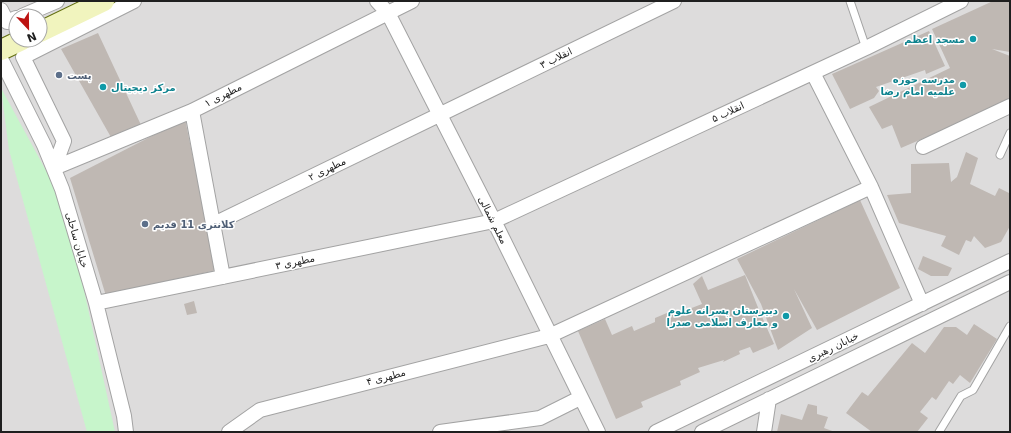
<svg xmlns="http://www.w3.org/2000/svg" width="1011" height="433" font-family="'DejaVu Sans','Noto Sans Arabic',sans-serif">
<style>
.residential{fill:#dddcdc;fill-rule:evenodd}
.park{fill:#c7f5cb}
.building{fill:#bfb8b3}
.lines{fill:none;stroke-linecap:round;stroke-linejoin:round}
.service-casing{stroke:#a3a3a3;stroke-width:9}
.minor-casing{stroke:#a3a3a3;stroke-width:16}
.secondary-casing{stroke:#626e0e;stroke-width:22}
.service{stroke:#fff;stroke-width:7}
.minor{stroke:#fff;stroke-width:14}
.secondary{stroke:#f1f4be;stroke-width:20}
.culture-dot{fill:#0f9aa8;stroke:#fff;stroke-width:1.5}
.service-dot{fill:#5c6f8a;stroke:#fff;stroke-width:1.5}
.labels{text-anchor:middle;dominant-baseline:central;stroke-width:3;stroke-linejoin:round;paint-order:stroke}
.culture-label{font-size:10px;font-weight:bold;fill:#0d838f;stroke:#fff;text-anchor:end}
.street-label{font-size:10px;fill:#1f1f1f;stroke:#fff}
.service-label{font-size:10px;font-weight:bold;fill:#4e5e75;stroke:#fff;text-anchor:start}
</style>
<rect width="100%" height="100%" fill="#efece6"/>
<!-- residential -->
<path class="residential" d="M1 1H1010V432H1ZM16 16H40V40H16Z"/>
<!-- park -->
<path class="park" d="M1 88 50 178 62 210 82 281 115 432H87L9 150Z"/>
<!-- building -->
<path class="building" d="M993 1H1010V52L992 49 1010 56V101L901 148 892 125 882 129 869 107 950 68 932 29Z
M929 31 945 66 926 74 925 70 876 87 879 91 874 98 850 109 832 74Z
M98 33 141 125 112 139 61 49Z
M185 119 216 270 106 296 70 178Z
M966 152 978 158 970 184 995 196 999 188 1009 193 1010 191V226L1001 242 985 248 974 236 971 242 966 240 959 255 941 246 946 236 899 223 887 195 911 193V164L949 163 951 182 957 177Z
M860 200 900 288 817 330 794 289 812 328 778 350 761 304 737 259Z
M923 256 952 268 948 276H931L918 269Z
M745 275 759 310 774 344 753 353 750 347 739 351 740 354 723 362 724 360 698 368 700 372 680 381 681 385 641 402 643 407 616 419 578 331 605 319 612 335 632 326 634 331 655 322V318L674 310 676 314 702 304 693 284 702 276 708 290Z
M194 301 197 313 187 315 184 304Z
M974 324 997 339 970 383 960 375 953 384 949 381 936 400 932 397 920 412 928 418 917 432H872L846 413 862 392 868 396 912 343 925 353 944 327H956L967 335Z
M808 404 817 406V414L828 417 824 428 835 432H777L781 414 802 420Z"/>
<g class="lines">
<!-- service casing -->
<g class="service-casing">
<path id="service" d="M850 1 866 48
M1000 155 1010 133
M939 432 961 396 973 390 1010 326"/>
</g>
<!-- minor casing -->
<g class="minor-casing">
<path id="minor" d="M377 1 388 13 494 221 598 432
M1 10 7 22 16 18
M22 16 57 1
M1 59 44 145 62 189 96 303 124 416 126 432
M813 73 871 187 922 304
M192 111 223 277
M923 147 1010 106
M54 168 192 111 412 1
M54 168 64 141 23 57 134 1
M214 224 674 1
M96 303 494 221 866 48 961 1
M229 432 260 410 549 336 871 187
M440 432 540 418 580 398
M656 432 1010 261
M702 432 1010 282
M764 432 769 399"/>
</g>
<!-- secondary casing -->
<g class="secondary-casing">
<path id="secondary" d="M40 32 104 1
M1 50 22 40"/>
</g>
<!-- service -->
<use href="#service" class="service"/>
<!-- minor -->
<use href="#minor" class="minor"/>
<!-- secondary -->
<use href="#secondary" class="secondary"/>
</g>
<!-- markers -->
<g class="culture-dot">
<circle cx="973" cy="39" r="4"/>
<circle cx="963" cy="85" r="4"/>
<circle cx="103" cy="87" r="4"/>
<circle cx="786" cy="316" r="4"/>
</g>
<g class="service-dot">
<circle cx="59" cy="75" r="4"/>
<circle cx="145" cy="224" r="4"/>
</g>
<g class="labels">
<!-- culture labels -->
<g class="culture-label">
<text x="965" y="39">مسجد اعظم</text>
<text x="955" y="79">مدرسه حوزه<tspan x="955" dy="12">علمیه امام رضا</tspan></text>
<text x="111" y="87" text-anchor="start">مرکز دیجیتال</text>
<text x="778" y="310">دبیرستان پسرانه علوم<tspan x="778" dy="12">و معارف اسلامی صدرا</tspan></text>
</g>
<!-- street labels -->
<g class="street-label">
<text transform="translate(556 58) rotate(-26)">انقلاب ۳</text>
<text transform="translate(223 95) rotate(-27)">مطهری ۱</text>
<text transform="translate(728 112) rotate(-25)">انقلاب ۵</text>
<text transform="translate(327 169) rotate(-26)">مطهری ۲</text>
<text transform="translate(493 220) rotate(63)">معلم شمالی</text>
<text transform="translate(77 240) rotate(74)">خیابان ساحلی</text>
<text transform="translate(295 262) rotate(-12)">مطهری ۳</text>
<text transform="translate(833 347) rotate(-26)">خیابان رهبری</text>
<text transform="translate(386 377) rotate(-15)">مطهری ۴</text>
</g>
<!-- service labels -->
<g class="service-label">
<text x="67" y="75">پست</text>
<text x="153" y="224">کلانتری 11 قدیم</text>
</g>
</g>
<!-- border -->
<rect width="1011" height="433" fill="none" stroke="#1f1f1f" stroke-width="4"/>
<!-- north arrow -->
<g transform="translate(28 28) rotate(158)"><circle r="19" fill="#ffffff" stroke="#a5a5a5"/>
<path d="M0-3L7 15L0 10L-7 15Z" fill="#bd1311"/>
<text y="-6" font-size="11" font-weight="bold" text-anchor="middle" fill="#1f1f1f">N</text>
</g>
</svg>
